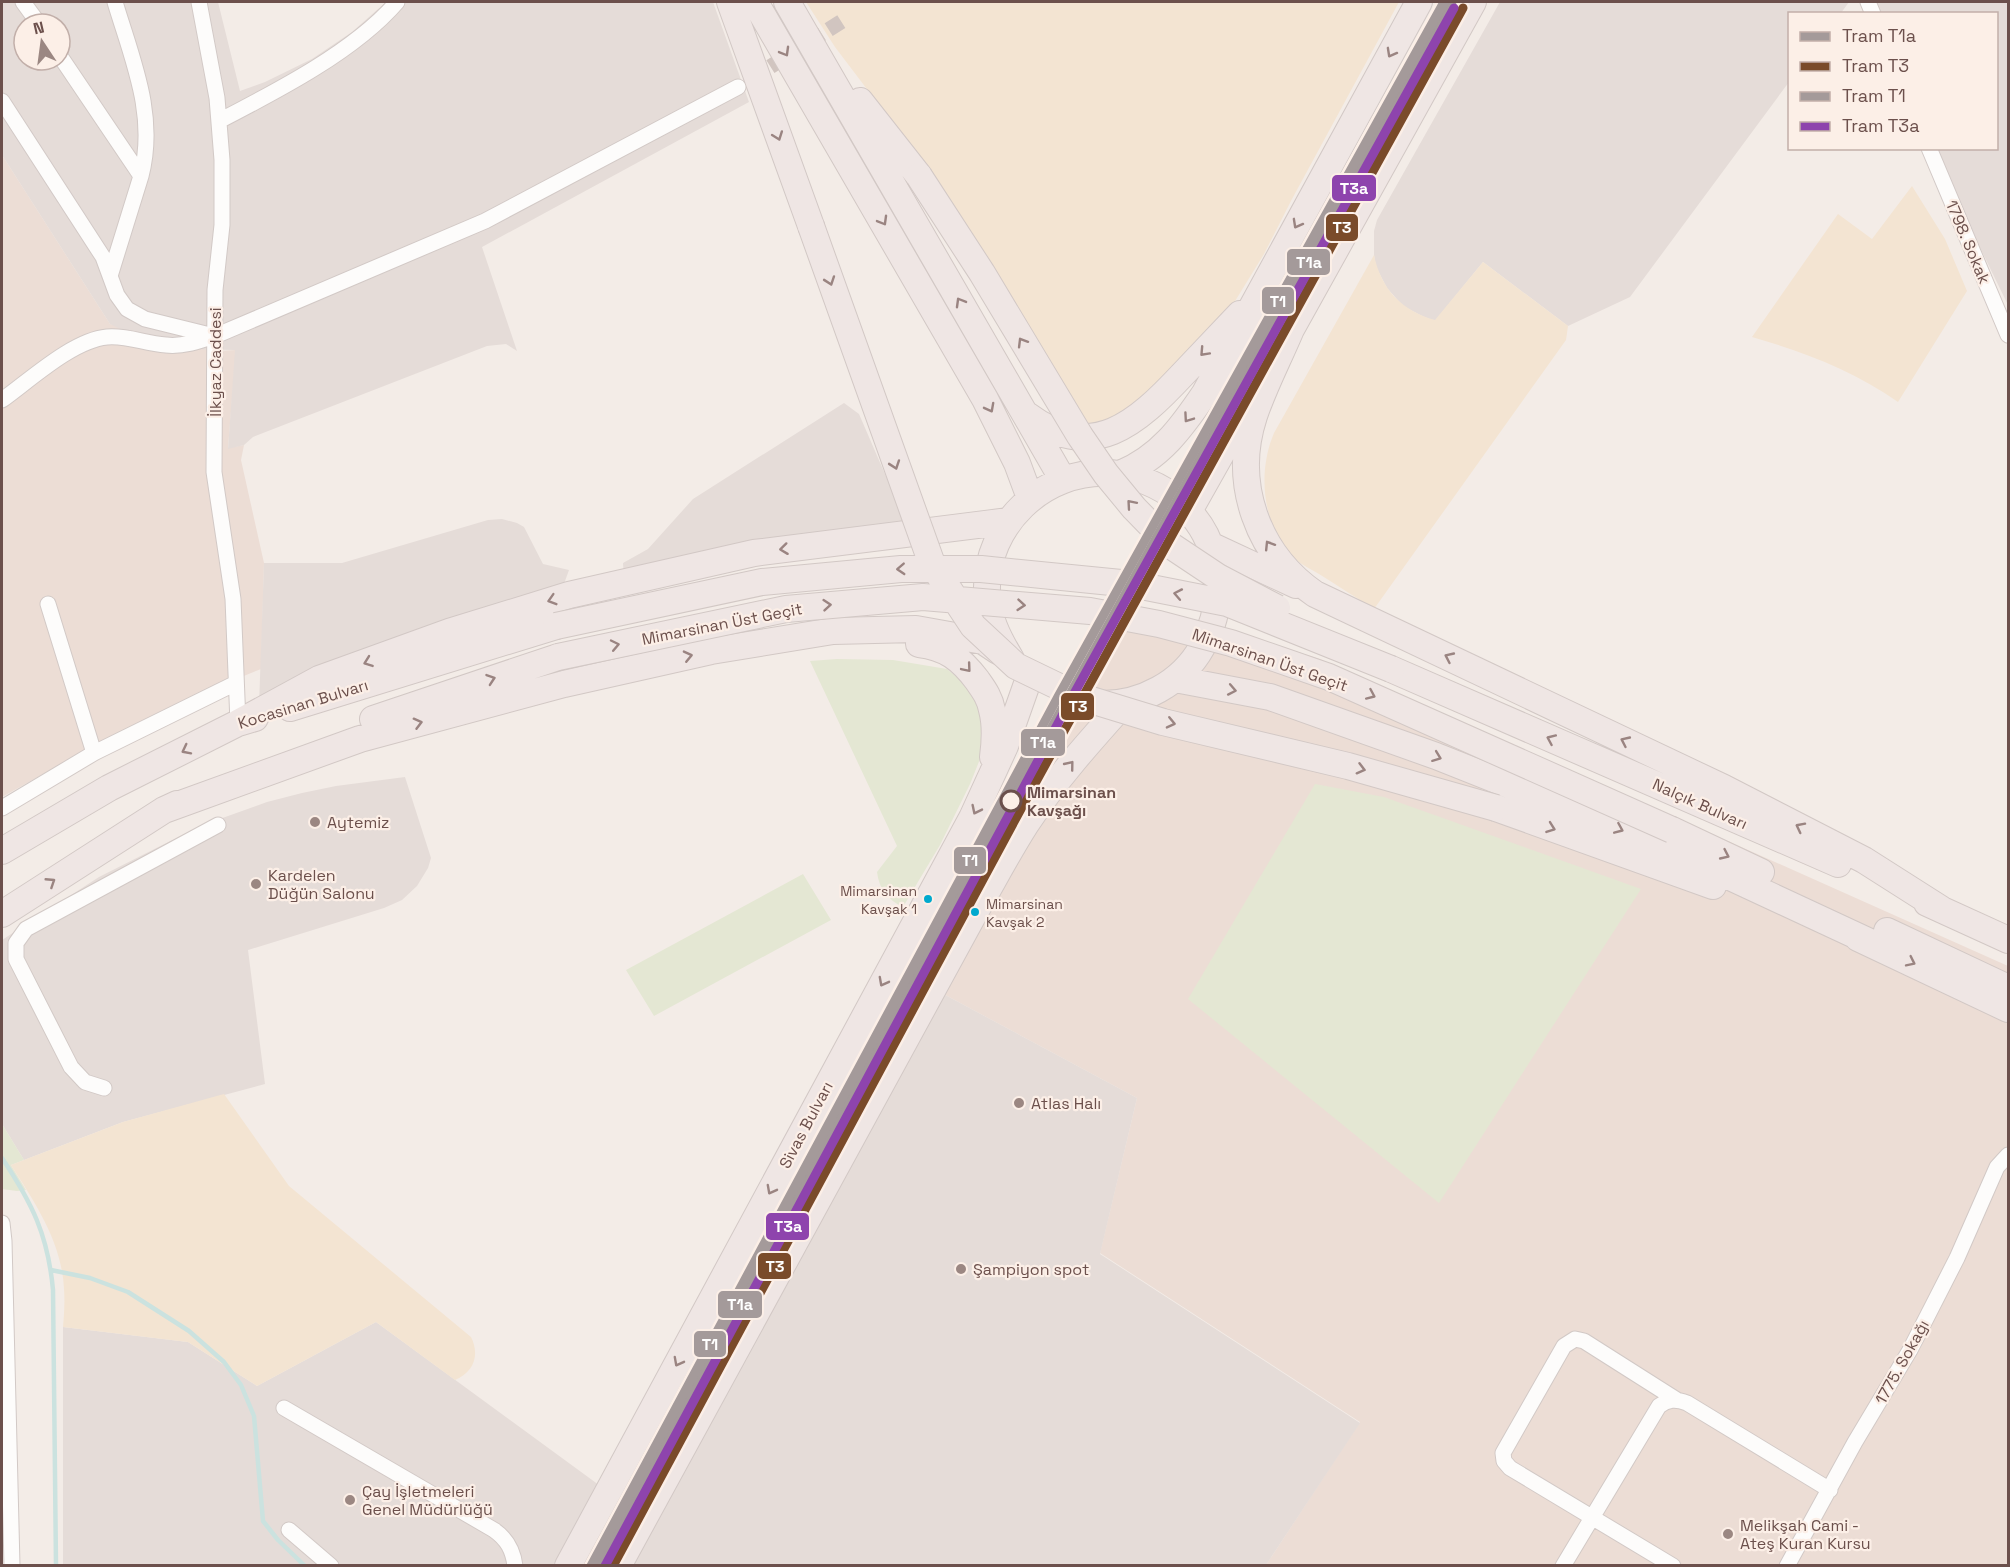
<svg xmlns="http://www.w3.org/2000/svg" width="2010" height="1567" font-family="'Space Grotesk',sans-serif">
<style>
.residential{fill:#ecddd5}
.industrial{fill:#e5dcd8;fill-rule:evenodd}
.green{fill:#e4e7d3}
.sand{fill:#f3e4d2}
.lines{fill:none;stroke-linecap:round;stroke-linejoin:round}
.stream{stroke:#cbe2df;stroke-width:4.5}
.minor-tunnel{stroke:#d1c5c0;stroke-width:15;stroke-dasharray:15 8;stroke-linecap:butt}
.minor-casing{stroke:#d2c9c6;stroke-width:17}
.trunk-casing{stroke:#d2c8c5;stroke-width:28}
.minor{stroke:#fdfcfb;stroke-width:15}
.trunk{stroke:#efe6e4;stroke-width:26}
.trunk-bridge-casing{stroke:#d2c8c5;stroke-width:28;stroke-linecap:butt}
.trunk-bridge{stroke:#efe6e4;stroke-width:26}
.tram-1-casing{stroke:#fcefe7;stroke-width:14}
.tram-2-casing{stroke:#fcefe7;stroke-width:14}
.tram-3-casing{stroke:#fcefe7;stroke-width:14}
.tram-4-casing{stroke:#fcefe7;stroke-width:14}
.tram-1{stroke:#a49a9a;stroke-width:9}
.tram-2{stroke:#7a4b2a;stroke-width:9}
.tram-3{stroke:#a49a9a;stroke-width:9}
.tram-4{stroke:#8e44ad;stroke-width:9}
.oneway{stroke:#9a8481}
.stop-dot{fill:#fcefe7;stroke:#6c504c;stroke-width:3}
.poi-dot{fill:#9b8782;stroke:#fcefe7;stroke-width:2}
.bus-dot{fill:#00a9ce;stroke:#fcefe7;stroke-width:2}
.labels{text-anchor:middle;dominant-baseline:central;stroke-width:4.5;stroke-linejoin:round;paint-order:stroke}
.bus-label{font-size:14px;fill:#6c504c;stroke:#fcefe7;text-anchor:end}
.street-label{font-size:16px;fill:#6c504c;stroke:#fcefe7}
.stop-label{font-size:16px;font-weight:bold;fill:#6c504c;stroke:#fcefe7;text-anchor:start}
.poi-label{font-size:16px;fill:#6c504c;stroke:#fcefe7;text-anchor:start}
.line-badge{stroke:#fcefe7;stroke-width:2}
.badge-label{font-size:16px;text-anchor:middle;font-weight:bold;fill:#fff}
</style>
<rect width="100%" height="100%" fill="#f3ece7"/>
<!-- residential -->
<path class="residential" d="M2 155 110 324 218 351 236 350 228 448 244 445 241 460 264 563 261 669 207 691 102 741 2 797Z
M1109 603 1208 623 1320 659 2008 966V1565H1266L1360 1422 1100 1253 1137 1098 910 976Z"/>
<!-- industrial -->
<path class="industrial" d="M2 2H218L240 91 265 82 312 59 352 32 386 2H713L749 102 482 247 517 351 506 344 487 346 253 437 244 445 228 449 235 350 183 349 128 333 110 324 2 155ZM24 24H60V60H24Z
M1500 2H1849L1841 13 1790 14 1789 82 1630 297 1568 326 1483 262 1435 321 1424 317 1403 306 1387 288 1376 267 1374 255V231L1377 220Z
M1861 2H2008V305L1932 149 1996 148V14L1867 13Z
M844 403 859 414 907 525 624 578 623 563 648 549 693 499Z
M502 519 517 523 524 527 543 564 569 570 560 595 259 706 264 563H342L488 520Z
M405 777 431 858 428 868 417 886 402 900 384 908 248 950 265 1084 123 1122 24 1160 2 1124V940L99 877 200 826 267 802 302 793 336 786Z
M910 976 1137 1098 1100 1254 1360 1423 1266 1565 63 1566V1327L188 1342 257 1386 376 1322 629 1507Z"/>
<!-- green -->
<path class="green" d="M837 659 893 660 947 669 963 682 976 699 983 717 982 754 970 784 940 845 903 907C888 900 879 889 877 872L897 846 810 661Z
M1315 784 1384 797 1641 889 1439 1203 1188 999Z
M803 874 831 920 654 1016 626 970Z
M2 1124 24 1160 11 1165 26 1190 17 1191 2 1189Z"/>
<!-- sand -->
<path class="sand" d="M806 2H1399L1292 199 1264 254 1232 306 1136 412 1085 427 904 138 835 47Z
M1912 186 1945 239 1967 291 1898 402C1853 370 1804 352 1752 337L1838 214 1872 239Z
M1374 255C1381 289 1402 311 1435 320L1483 262 1568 326 1566 340 1374 609C1355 597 1337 585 1319 574 1311 569 1302 565 1295 559 1262 527 1257 473 1274 433Z
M224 1094 289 1186 471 1337C480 1355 474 1372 455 1380L376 1322 257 1386 188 1342 63 1327C64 1315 65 1302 64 1289 62 1242 35 1203 11 1165L123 1122Z"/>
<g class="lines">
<!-- stream -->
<path class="stream" d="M2 1158C32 1203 48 1235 53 1290L56 1566
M51 1270 90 1278 128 1292 189 1331 224 1362 241 1385 254 1416 263 1521 278 1540 305 1566"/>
<!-- minor-tunnel -->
<path class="minor-tunnel" d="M751 79 847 18"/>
<!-- minor casing -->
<g class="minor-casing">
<path id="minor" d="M23 2 39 24
M115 2C132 59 157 115 141 176
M199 2 217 98 222 160V225L215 290 214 472 233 599 238 723
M1868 2 1873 14
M60 56 141 176 110 276
M2 101 103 257 117 295 127 309 145 319 214 336
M219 121C277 91 355 51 397 2
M1929 148 2008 335
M2 400C30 380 73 340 107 337 128 335 145 344 166 345 182 347 200 341 215 336L485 221 738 87
M48 604 94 753
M2 808 94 753 236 683
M104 1088 85 1082 71 1067 16 959V943L26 929 218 825
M2 1223 4 1241 12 1566
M284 1408 494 1530C507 1539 513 1550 515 1566
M289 1530 331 1566
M1563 1566 1659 1406C1668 1399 1676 1399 1687 1403L1830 1490
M1673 1566 1510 1468 1504 1461 1503 1453 1564 1346 1575 1339 1584 1341 1677 1400
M1787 1566 1855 1442 1910 1350 1957 1258 1997 1167 2008 1155"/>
</g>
<!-- trunk casing -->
<g class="trunk-casing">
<path id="trunk" d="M730 2 811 226
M755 2 985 399 1017 463 1030 498
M787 2 1063 480
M860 101 919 176
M1292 327C1280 356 1264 386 1254 416 1232 483 1257 554 1315 594L1724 788 1864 860 1941 909
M1284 342 1473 2
M1027 415C1093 464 1137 423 1183 374 1202 354 1221 334 1240 314
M1120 474C1160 458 1182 427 1205 393L1419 2
M1189 511 1247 408
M1210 545 1296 585
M919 644C946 647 961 659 977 680 984 690 990 698 992 710 996 725 995 742 993 757
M1011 659C998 638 987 616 987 591 985 525 1044 469 1110 473 1135 475 1161 485 1180 502 1196 517 1208 534 1213 555 1222 588 1218 618 1202 647 1182 683 1141 705 1100 704
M1391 669 1838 864
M1175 679 1270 697 1436 756 1612 826 1700 863 1872 943
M290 708 556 626
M373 719 558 657
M238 723 319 679 449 632 569 595 754 553 1009 521
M1496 808 1713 886
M164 810 360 739 564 684 711 651 833 631 916 629 983 641 998 651
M1672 830 1761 872
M2 851 109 788 238 723 255 718
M1927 903 2008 940
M2 914 164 810 177 804
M1887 931 2008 988
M1858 938 2008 1009
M568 1566 972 818 1005 746 1029 678
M618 1566 975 912C992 883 1008 852 1026 824 1055 780 1090 741 1125 702"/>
</g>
<!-- minor -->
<use href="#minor" class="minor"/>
<!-- trunk -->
<use href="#trunk" class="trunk"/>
<!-- trunk-bridge casing -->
<g class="trunk-bridge-casing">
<path id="trunk-bridge" d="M919 176 982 273 1080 436 1106 474 1134 508 1170 545 1218 577 1277 608
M811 226 932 564 973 626 1016 666 1078 696 1163 722 1348 766 1496 808
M556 626 762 582 901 569H981L1131 584 1227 603 1391 669
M558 657 786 609 923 597 1090 611 1159 624 1231 643 1329 677 1672 830"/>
</g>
<!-- trunk-bridge -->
<use href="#trunk-bridge" class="trunk-bridge"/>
<!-- tram-1 casing -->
<g class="tram-1-casing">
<path id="tram-1" d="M599 1566 1011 801 1452 2"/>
</g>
<!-- tram-2 casing -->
<g class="tram-2-casing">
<path id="tram-2" d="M613 1566 1022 807 1463 8"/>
</g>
<!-- tram-3 casing -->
<g class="tram-3-casing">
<path id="tram-3" d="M591 1566 1059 695 1444 2"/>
</g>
<!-- tram-4 casing -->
<g class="tram-4-casing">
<path id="tram-4" d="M605 1566 1070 701 1454 8"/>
</g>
<!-- tram-1 -->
<use href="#tram-1" class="tram-1"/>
<!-- tram-2 -->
<use href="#tram-2" class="tram-2"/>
<!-- tram-3 -->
<use href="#tram-3" class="tram-3"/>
<!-- tram-4 -->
<use href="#tram-4" class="tram-4"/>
</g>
<!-- one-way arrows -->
<defs><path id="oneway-chevron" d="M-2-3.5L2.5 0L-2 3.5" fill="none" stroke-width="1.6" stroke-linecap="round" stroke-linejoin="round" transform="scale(1.5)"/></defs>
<g class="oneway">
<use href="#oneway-chevron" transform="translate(785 52) rotate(60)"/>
<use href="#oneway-chevron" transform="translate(1391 53) rotate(119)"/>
<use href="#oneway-chevron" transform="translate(778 136) rotate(70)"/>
<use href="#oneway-chevron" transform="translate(883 221) rotate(60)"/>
<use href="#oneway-chevron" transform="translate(1297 224) rotate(119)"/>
<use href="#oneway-chevron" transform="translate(830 281) rotate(71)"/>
<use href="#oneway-chevron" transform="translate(960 302) rotate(-120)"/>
<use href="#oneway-chevron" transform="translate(1022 342) rotate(-121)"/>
<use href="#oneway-chevron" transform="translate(1204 352) rotate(133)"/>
<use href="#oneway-chevron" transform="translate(990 408) rotate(62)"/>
<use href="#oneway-chevron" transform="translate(1188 418) rotate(125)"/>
<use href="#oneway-chevron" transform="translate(895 465) rotate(71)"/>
<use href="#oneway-chevron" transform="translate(1131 504) rotate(-131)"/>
<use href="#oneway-chevron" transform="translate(1269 545) rotate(-122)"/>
<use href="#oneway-chevron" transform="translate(784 549) rotate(173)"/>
<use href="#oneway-chevron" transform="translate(901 569) rotate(177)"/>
<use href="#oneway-chevron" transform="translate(1178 594) rotate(-169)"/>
<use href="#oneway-chevron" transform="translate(552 600) rotate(163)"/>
<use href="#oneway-chevron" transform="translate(827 605) rotate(-5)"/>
<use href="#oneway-chevron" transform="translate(1021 605) rotate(5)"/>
<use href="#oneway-chevron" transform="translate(615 645) rotate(-12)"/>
<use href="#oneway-chevron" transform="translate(688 656) rotate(-13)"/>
<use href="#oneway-chevron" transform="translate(1449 657) rotate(-155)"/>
<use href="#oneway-chevron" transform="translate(368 662) rotate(160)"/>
<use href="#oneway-chevron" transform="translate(967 668) rotate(50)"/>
<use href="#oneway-chevron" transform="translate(491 679) rotate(-19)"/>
<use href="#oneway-chevron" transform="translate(1232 690) rotate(11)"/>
<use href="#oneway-chevron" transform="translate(1371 695) rotate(24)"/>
<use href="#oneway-chevron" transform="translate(418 723) rotate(-15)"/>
<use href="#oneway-chevron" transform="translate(1171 723) rotate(13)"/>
<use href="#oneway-chevron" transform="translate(1551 739) rotate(-156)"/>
<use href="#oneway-chevron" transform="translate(1625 741) rotate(-155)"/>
<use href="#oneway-chevron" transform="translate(186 750) rotate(153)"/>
<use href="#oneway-chevron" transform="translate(1437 757) rotate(21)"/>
<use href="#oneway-chevron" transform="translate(1070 765) rotate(-51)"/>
<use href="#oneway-chevron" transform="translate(1361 769) rotate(15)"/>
<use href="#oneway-chevron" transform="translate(976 810) rotate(116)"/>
<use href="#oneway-chevron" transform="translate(1800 827) rotate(-153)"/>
<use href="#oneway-chevron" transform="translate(1551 828) rotate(20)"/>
<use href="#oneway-chevron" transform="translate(1619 829) rotate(23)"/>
<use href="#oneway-chevron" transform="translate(1725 855) rotate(25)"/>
<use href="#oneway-chevron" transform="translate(51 882) rotate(-33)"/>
<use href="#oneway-chevron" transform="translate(1911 962) rotate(26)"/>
<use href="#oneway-chevron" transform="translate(883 982) rotate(118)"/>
<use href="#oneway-chevron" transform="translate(771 1190) rotate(118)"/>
<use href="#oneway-chevron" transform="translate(678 1362) rotate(118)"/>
</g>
<!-- markers -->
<circle class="stop-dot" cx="1011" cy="801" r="10"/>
<g class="poi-dot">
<circle cx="315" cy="822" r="6"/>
<circle cx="256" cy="884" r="6"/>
<circle cx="1019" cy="1103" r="6"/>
<circle cx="961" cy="1269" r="6"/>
<circle cx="350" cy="1500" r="6"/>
<circle cx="1728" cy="1534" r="6"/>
</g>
<g class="bus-dot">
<circle cx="928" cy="899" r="5"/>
<circle cx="975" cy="912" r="5"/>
</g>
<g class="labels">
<!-- bus labels -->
<g class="bus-label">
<text x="917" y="891">Mimarsinan<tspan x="917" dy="18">Kavşak 1</tspan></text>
<text x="986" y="904" text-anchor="start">Mimarsinan<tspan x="986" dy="18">Kavşak 2</tspan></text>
</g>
<!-- street labels -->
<g class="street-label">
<text transform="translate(1968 242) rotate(67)">1798. Sokak</text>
<text transform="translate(215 362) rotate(-90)">İlkyaz Caddesi</text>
<text transform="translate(722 624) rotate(-11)">Mimarsinan Üst Geçit</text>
<text transform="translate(1270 660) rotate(19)">Mimarsinan Üst Geçit</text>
<text transform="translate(303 704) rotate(-17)">Kocasinan Bulvarı</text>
<text transform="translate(1700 804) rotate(24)">Nalçık Bulvarı</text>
<text transform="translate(806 1125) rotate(-62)">Sivas Bulvarı</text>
<text transform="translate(1902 1362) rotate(-61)">1775. Sokağı</text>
</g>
<!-- stop labels -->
<g class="stop-label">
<text x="1027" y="792">Mimarsinan<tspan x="1027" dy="18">Kavşağı</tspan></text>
</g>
<!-- poi labels -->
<g class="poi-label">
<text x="327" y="822">Aytemiz</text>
<text x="268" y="875">Kardelen<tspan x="268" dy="18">Düğün Salonu</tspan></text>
<text x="1031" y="1103">Atlas Halı</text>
<text x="973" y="1269">Şampiyon spot</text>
<text x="362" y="1491">Çay İşletmeleri<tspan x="362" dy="18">Genel Müdürlüğü</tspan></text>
<text x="1740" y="1525">Melikşah Cami -<tspan x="1740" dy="18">Ateş Kuran Kursu</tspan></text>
</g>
</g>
<g class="line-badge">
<rect x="1331" y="174" width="46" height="28" rx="6" fill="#8e44ad"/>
<rect x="1325" y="213" width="34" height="29" rx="6" fill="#7a4b2a"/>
<rect x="1286" y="248" width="45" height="28" rx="6" fill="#a49a9a"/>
<rect x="1261" y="286" width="34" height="29" rx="6" fill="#a49a9a"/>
<rect x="1060" y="692" width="35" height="29" rx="6" fill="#7a4b2a"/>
<rect x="1020" y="728" width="46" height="29" rx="6" fill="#a49a9a"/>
<rect x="953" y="846" width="34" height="29" rx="6" fill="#a49a9a"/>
<rect x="765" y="1212" width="45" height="29" rx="6" fill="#8e44ad"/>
<rect x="757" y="1252" width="35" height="28" rx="6" fill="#7a4b2a"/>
<rect x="717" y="1290" width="46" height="29" rx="6" fill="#a49a9a"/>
<rect x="693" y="1330" width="34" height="28" rx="6" fill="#a49a9a"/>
</g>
<g class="badge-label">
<text x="1354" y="194">T3a</text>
<text x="1342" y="233">T3</text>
<text x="1309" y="268">T1a</text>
<text x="1278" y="307">T1</text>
<text x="1078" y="712">T3</text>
<text x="1043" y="748">T1a</text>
<text x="970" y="866">T1</text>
<text x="788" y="1232">T3a</text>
<text x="775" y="1272">T3</text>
<text x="740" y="1310">T1a</text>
<text x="710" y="1350">T1</text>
</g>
<!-- border -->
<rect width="2010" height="1567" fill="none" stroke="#6c504c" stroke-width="6"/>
<!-- legend -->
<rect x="1788" y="12" width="210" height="138" fill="#fcefe7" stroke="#c2afa9" stroke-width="1.5"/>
<rect x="1800" y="32" width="30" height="9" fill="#a49a9a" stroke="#c2afa9" stroke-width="1.5"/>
<text x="1842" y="42" font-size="18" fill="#6c504c">Tram T1a</text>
<rect x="1800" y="62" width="30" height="9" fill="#7a4b2a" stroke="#c2afa9" stroke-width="1.5"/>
<text x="1842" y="72" font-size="18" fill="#6c504c">Tram T3</text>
<rect x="1800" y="92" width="30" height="9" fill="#a49a9a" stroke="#c2afa9" stroke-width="1.5"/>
<text x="1842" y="102" font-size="18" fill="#6c504c">Tram T1</text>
<rect x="1800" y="122" width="30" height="9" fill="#8e44ad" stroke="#c2afa9" stroke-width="1.5"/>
<text x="1842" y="132" font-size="18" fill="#6c504c">Tram T3a</text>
<!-- north arrow -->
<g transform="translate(42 42) rotate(347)"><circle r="28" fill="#fcefe7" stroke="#c2afa9" stroke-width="1.5"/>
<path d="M0-4.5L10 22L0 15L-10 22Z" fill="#9b8782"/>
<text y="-9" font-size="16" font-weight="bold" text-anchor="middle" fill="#6c504c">N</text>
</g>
</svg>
